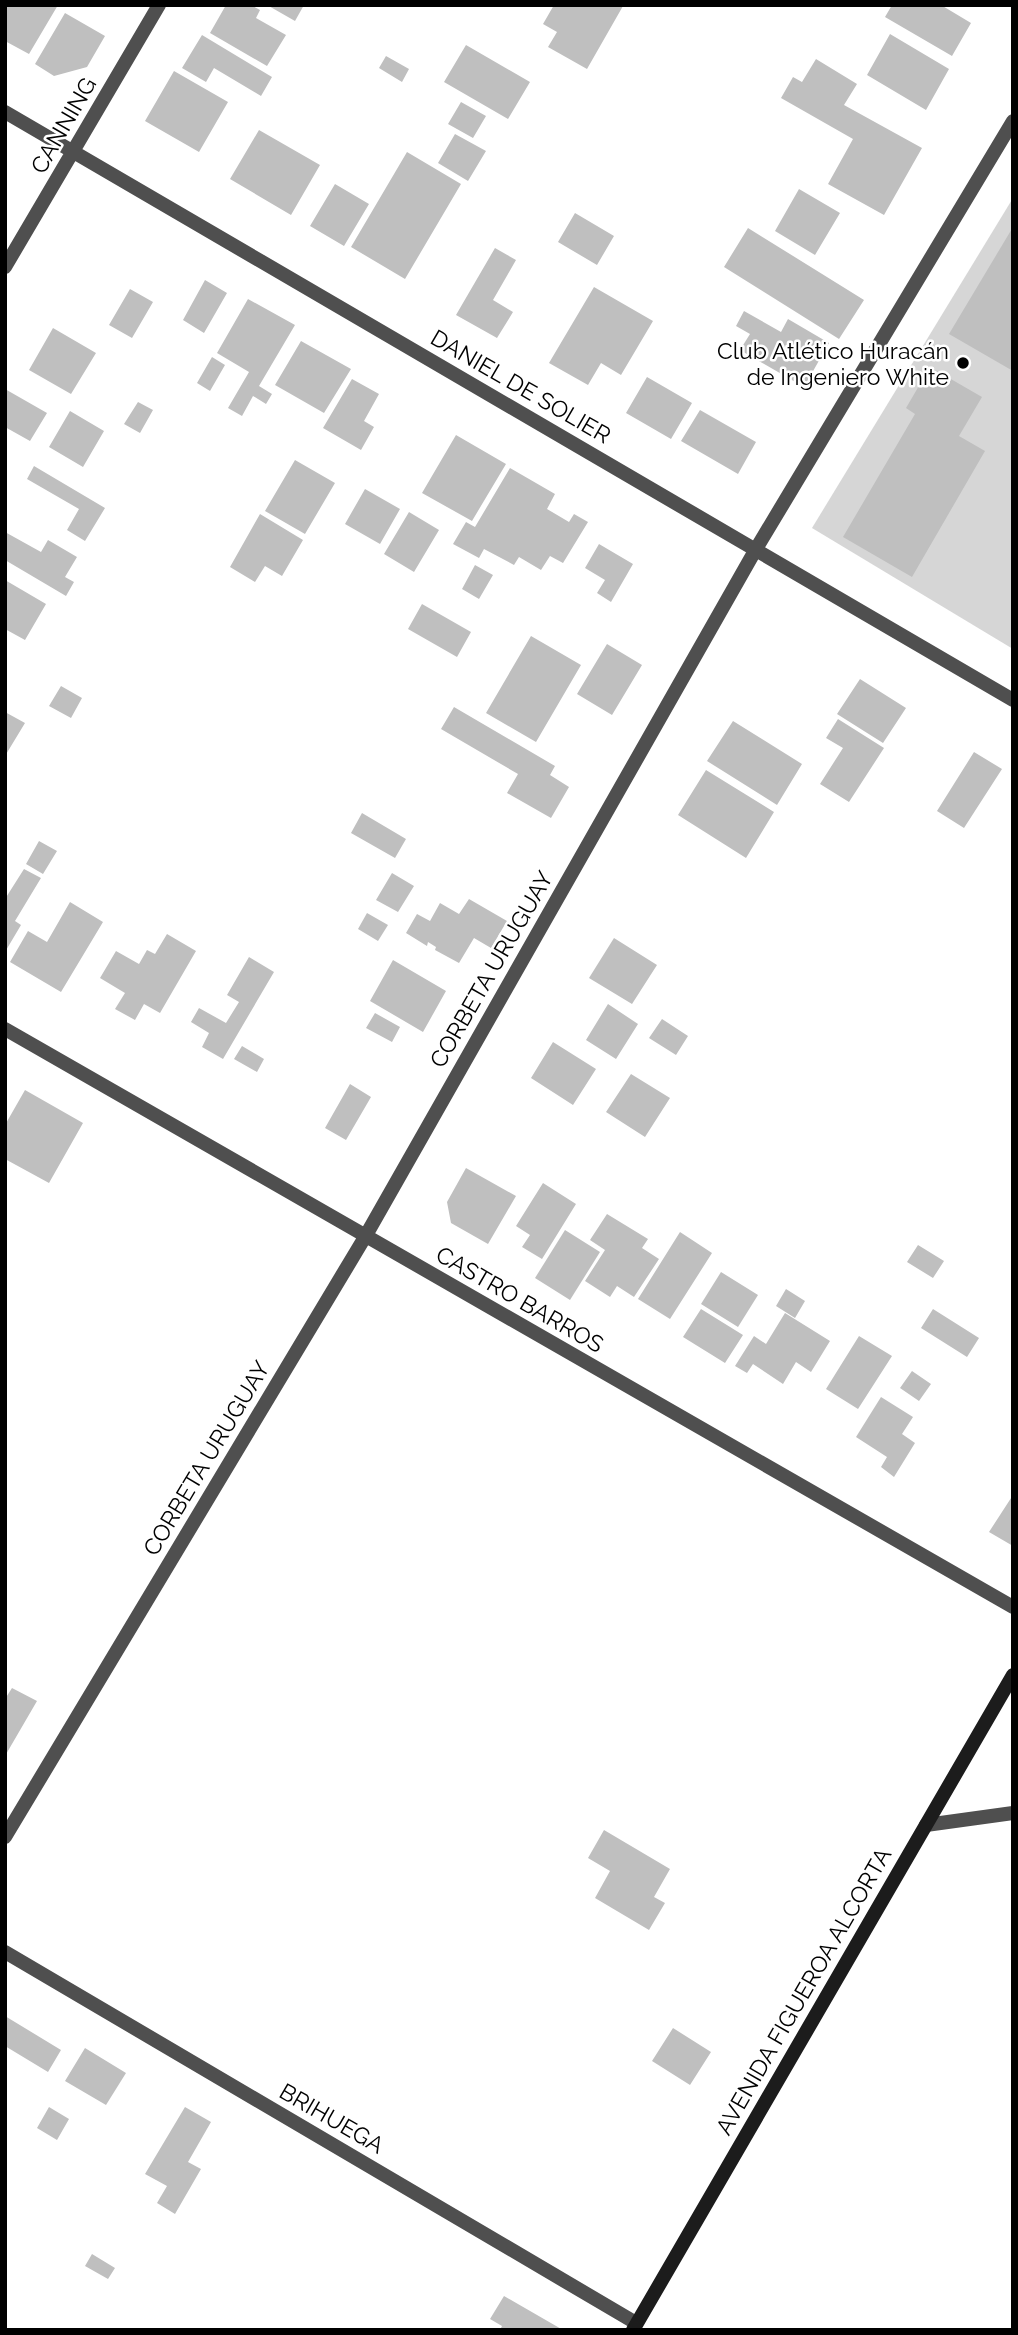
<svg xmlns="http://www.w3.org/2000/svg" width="1018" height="2335" font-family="Raleway,sans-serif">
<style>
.green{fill:#d6d6d6}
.building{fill:#bfbfbf}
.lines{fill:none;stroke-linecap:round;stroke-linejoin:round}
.service{stroke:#4f4f4f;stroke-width:14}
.minor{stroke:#4f4f4f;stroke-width:14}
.secondary{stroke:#1c1c1c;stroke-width:14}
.poi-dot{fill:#000;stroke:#fff;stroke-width:2.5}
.labels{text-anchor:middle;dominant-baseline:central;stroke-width:5;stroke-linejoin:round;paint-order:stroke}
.street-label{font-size:23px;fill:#000;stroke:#fff}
.poi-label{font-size:23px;fill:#000;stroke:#fff;text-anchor:end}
</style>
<rect width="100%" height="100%" fill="#fff"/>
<!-- green -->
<path class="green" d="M1013 198V649L812 528Z"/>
<!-- building -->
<path class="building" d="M5 5H58L29 54 5 41Z
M226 5H251L260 10 256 18 286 35 267 66 210 33Z
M267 5H304L295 21Z
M554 5 623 6 587 69 548 47 557 32 543 24Z
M892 5H941L971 23 952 56 885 17Z
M65 13 105 36 87 67 54 76 35 64Z
M890 34 949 69 926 110 867 75Z
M202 35 272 77 261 96 214 68 206 82 182 68Z
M466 45 530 82 508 119 444 82Z
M386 56 409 69 402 82 379 68Z
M816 59 857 84 844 105 922 148 884 215 828 184 853 139 781 98 793 77 802 82Z
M174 71 228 102 199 152 145 121Z
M461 102 486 116 473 138 448 124Z
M259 130 320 165 291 215 230 179Z
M455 134 486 151 468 181 438 163Z
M407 152 461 184 405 279 351 247Z
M335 184 369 204 344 246 310 226Z
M799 189 840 213 815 255 775 231Z
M575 213 614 236 597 265 558 242Z
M1013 227V371L949 334Z
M748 228 864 300 839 339 724 267Z
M495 248 516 260 493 300 513 312 497 338 456 315Z
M205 280 227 293 204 333 183 320Z
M594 287 653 321 621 375 601 363 588 385 549 363Z
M130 289 153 302 132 338 109 325Z
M248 299 295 325 259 386 272 394 266 404 253 396 242 416 228 408 249 372 217 353Z
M744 311 781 332 788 319 829 343 804 387 740 350 750 334 736 326Z
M53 328 96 353 71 394 29 370Z
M301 341 351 369 324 413 275 385Z
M212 357 225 365 210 391 197 383Z
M930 367 982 397 959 436 985 451 912 577 843 537 915 414 906 408Z
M647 377 692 403 671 439 626 413Z
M352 379 379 394 364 421 374 427 361 450 323 428Z
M5 389 47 413 30 441 5 427Z
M138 402 153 410 140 433 124 424Z
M700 410 756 442 738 474 681 441Z
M70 411 104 431 83 467 49 447Z
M456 435 506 464 472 521 422 493Z
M295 460 335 483 305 534 265 511Z
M34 466 105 508 85 541 67 530 79 509 27 479Z
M510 468 555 494 547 509 569 522 574 514 588 522 563 563 550 556 541 570 519 557 514 565 484 549 479 558 453 544 466 522 475 527Z
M365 489 400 509 380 544 345 524Z
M409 512 439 530 414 572 384 554Z
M260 514 303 540 282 576 265 566 255 582 230 567Z
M5 532 41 552 48 540 77 557 65 577 74 582 66 596 5 560Z
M599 544 633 564 611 602 597 593 605 580 585 568Z
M475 565 493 575 479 599 462 589Z
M5 580 46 604 25 640 5 629Z
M422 604 471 632 457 657 408 629Z
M531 636 581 665 536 742 486 713Z
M607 644 642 665 612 715 577 694Z
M860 679 906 708 883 743 837 714Z
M61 686 82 698 71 718 49 706Z
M454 707 555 766 550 775 569 787 551 818 507 793 518 774 441 729Z
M5 712 25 723 5 756Z
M838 719 884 748 849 802 820 784 843 748 826 738Z
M733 721 802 764 777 805 707 761Z
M974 752 1002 769 964 828 937 811Z
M706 770 774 812 746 858 678 815Z
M362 813 406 839 395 858 351 833Z
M39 841 57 851 43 874 26 864Z
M24 869 41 878 15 921 21 925 5 952V899Z
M392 873 414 886 398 912 376 900Z
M469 899 507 921 491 948 474 938 459 963 435 950 436 947 428 942 427 946 406 933 417 914 430 921 440 903 459 914Z
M70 902 103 922 61 992 10 962 28 931 47 942Z
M367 913 388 925 378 941 358 929Z
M167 934 196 951 160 1013 144 1004 135 1020 115 1009 125 993 100 978 116 951 139 964 147 950 155 954Z
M614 938 657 965 632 1004 589 978Z
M249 957 274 972 223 1059 202 1047 209 1033 191 1022 199 1008 226 1023 239 1002 227 995Z
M393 960 446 991 423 1032 370 1001Z
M608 1004 638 1024 616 1059 586 1040Z
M375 1013 400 1027 392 1042 366 1028Z
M662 1019 688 1036 676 1055 649 1038Z
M553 1042 596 1069 573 1105 531 1078Z
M242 1046 264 1059 257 1072 234 1059Z
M631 1074 670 1098 645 1137 606 1112Z
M350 1084 371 1097 346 1140 325 1128Z
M25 1090 83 1123 49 1183 5 1159V1125Z
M466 1168 516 1196 488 1244 451 1223 447 1202Z
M543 1183 576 1204 542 1259 522 1247 530 1235 516 1226Z
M607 1214 648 1239 642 1248 659 1259 634 1297 617 1286 610 1297 585 1281 605 1250 590 1240Z
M565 1230 600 1252 570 1300 535 1278Z
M680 1232 712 1253 670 1319 638 1299Z
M918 1245 944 1261 933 1278 907 1262Z
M721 1272 758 1295 738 1327 701 1304Z
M786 1289 805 1301 795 1318 776 1306Z
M701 1309 743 1335 725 1363 683 1337Z
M933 1309 979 1338 967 1357 921 1328Z
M785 1313 830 1341 811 1372 796 1362 783 1384 753 1364 747 1373 735 1366 754 1336 766 1344Z
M859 1336 892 1356 858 1409 826 1389Z
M912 1371 931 1384 919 1401 900 1388Z
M881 1397 913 1417 902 1434 915 1443 894 1477 881 1467 887 1457 856 1437Z
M1013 1495V1546L989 1532Z
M12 1688 37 1701 5 1756V1699Z
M604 1830 670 1869 654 1897 665 1903 649 1930 595 1898 610 1871 588 1858Z
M5 2016 61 2050 48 2072 5 2046Z
M673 2028 711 2052 690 2085 652 2061Z
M85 2048 126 2073 106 2105 65 2081Z
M49 2107 69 2119 57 2140 37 2128Z
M185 2107 211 2122 188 2162 201 2169 175 2214 157 2203 167 2186 145 2174Z
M92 2254 115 2268 108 2279 85 2266Z
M504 2296 563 2330H500L502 2326 490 2319Z"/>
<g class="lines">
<!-- service -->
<path class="service" d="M926 1825 1013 1813"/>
<!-- minor -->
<path class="minor" d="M5 112 1013 700
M5 267 159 5
M5 1029 1013 1607
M5 1837 365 1237 756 549 1013 121
M5 1952 636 2323"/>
<!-- secondary -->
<path class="secondary" d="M633 2330 1013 1675"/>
</g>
<!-- markers -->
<circle class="poi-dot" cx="963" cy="363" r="7"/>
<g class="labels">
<!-- street labels -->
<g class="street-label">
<text transform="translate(63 125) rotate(-60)">CANNING</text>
<text transform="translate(521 386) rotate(30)">DANIEL DE SOLIER</text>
<text transform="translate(491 969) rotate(-60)">CORBETA URUGUAY</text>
<text transform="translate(520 1299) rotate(30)">CASTRO BARROS</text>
<text transform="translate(206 1458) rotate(-59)">CORBETA URUGUAY</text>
<text transform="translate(803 1991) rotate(-60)">AVENIDA FIGUEROA ALCORTA</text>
<text transform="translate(332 2118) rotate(30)">BRIHUEGA</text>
</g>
<!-- poi labels -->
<g class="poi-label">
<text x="949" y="350">Club Atlético Huracán<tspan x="949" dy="26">de Ingeniero White</tspan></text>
</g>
</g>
<!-- border -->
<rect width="1018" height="2335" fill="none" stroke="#000000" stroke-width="14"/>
</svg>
